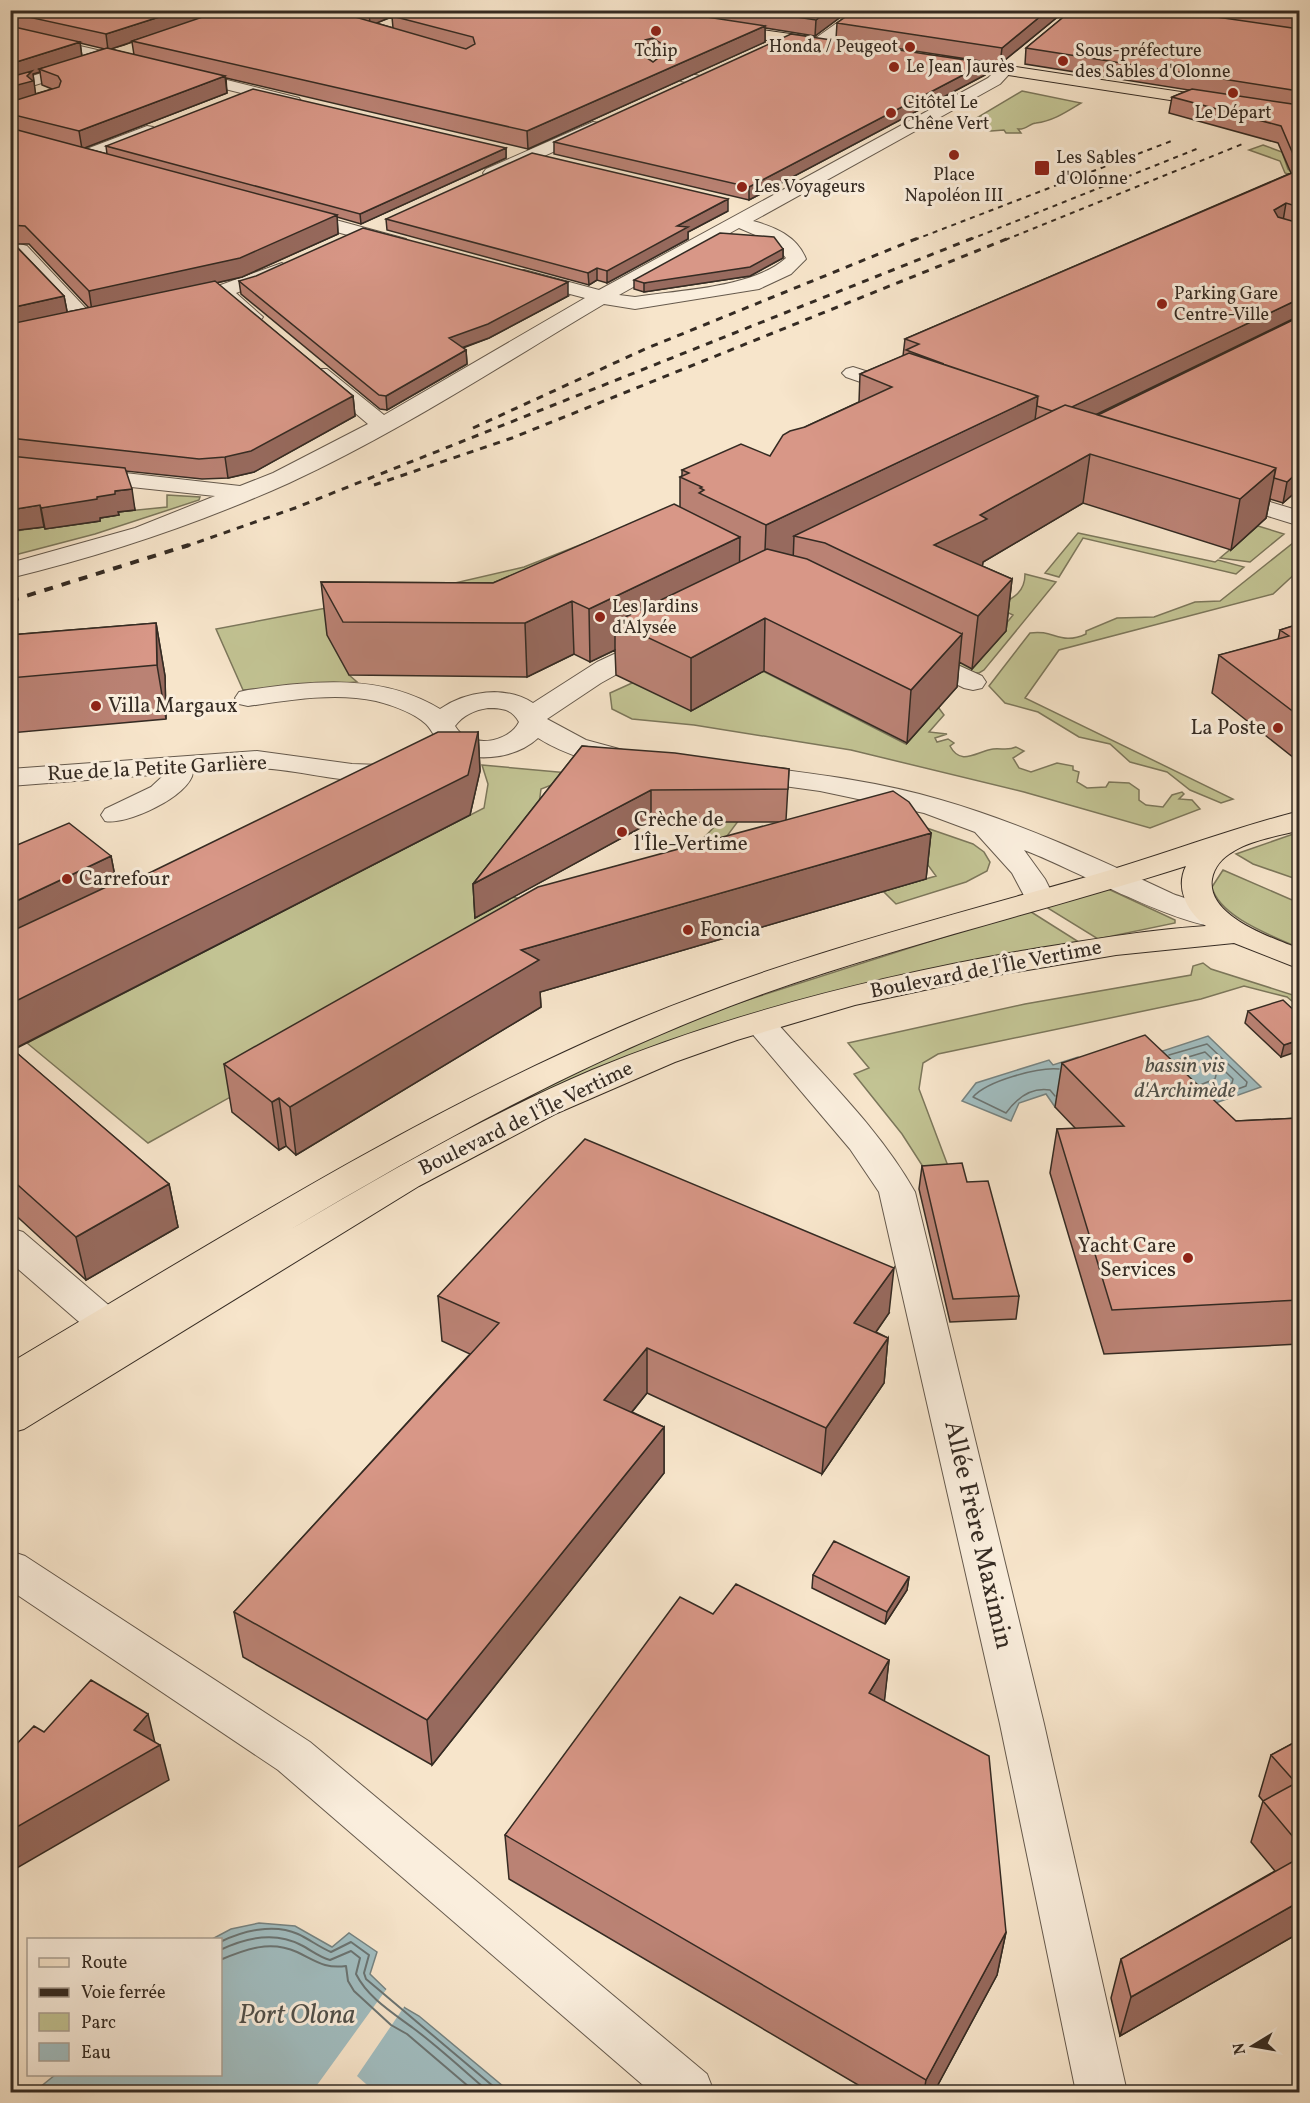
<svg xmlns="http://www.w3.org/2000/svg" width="1310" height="2103" font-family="Vollkorn,serif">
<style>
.green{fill:#c2c393;stroke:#7c775b;stroke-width:1.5}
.water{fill:#a1bdc0;stroke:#768381;stroke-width:1.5}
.pier{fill:#f7e5cb}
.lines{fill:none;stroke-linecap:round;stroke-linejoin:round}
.shore-far1{stroke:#6b7472;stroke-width:1.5}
.shore{stroke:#6b7472;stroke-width:2}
.minor-casing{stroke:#665a4d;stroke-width:2}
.major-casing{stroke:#352b23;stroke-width:2}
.minor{fill:#faeedd;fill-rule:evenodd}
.major{fill:#f7e5cb;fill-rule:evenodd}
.rail-far2{stroke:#352b23;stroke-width:2;stroke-dasharray:5 5;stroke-linecap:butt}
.rail-far1{stroke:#352b23;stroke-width:3;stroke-dasharray:7 7;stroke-linecap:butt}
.rail{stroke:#352b23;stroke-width:4;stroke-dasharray:9 9;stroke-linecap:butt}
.wall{fill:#ba8274;stroke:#352b23;stroke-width:1.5;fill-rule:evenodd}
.shaded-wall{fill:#976a5e;stroke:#352b23;stroke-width:1.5}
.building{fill:#d89787;stroke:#352b23;stroke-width:1.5;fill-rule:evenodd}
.poi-dot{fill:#8f2418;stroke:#faeedd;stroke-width:2}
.labels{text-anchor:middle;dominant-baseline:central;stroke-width:6;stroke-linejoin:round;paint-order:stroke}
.far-poi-label{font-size:18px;fill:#352b23;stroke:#faeedd;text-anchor:start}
.poi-label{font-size:21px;fill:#352b23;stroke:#faeedd;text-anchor:start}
.street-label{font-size:21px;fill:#352b23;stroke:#faeedd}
.water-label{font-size:22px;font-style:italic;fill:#50504a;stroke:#faeedd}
.near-street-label{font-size:26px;fill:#352b23;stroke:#faeedd}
.near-water-label{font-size:27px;font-style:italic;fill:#50504a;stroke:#faeedd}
</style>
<rect width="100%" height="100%" fill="#f7e5cb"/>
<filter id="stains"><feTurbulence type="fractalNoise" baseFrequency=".00333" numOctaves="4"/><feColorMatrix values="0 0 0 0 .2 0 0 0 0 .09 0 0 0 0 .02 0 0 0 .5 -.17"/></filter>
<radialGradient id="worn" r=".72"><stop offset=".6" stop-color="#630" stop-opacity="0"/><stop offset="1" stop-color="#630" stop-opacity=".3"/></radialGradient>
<!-- green -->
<path class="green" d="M1022 91 1081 103C1066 112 1053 121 1036 123 1030 123 1026 130 1018 129L1021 133H1006L1004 130 991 131 963 126Z
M1263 145 1282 152 1288 169 1299 178 1285 173 1280 161 1249 150Z
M167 495 200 497 199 500 95 534 11 556 10 532 118 515V512L167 507Z
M1258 526 1284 534 1250 562 1220 558Z
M623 528 349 675 357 682 243 690 216 629 442 586 524 567Z
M1078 533 1215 562 1218 560 1244 567 1236 574 1083 538 1059 577 1045 573Z
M1298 539 1299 570 1273 594 1059 650 1025 698 1233 799 1221 803 1190 790 1167 772 1130 762 1110 744 1079 737 1038 712 1005 703 989 686 1030 633C1054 629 1060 646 1086 634V631L1117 618 1154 617 1195 602 1220 601Z
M1025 574 1056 582 984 670 979 673 966 672 812 592 971 667 1013 615 996 607C1011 599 1025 594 1025 574Z
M751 665 906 744 938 707 944 715 929 732 947 734 935 738 937 742 948 739 954 743 950 746C961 767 977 751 993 749 1002 748 1008 751 1016 747L1024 751 1013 758 1019 768 1031 772 1057 763 1073 766V770L1079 772 1077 782 1087 788 1106 787 1109 782 1129 783 1139 790V800L1146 805 1163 807 1172 795 1182 792 1184 794 1179 799 1192 800 1200 809 1150 828 1024 792 851 750 694 725 632 719 612 709 610 693 632 683Z
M482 765 580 774 541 789 534 842 494 894 528 900 685 857 719 822 757 796 724 840 286 1066 148 1143 27 1043 484 808 488 784Z
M892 816 973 844 984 852 990 862 987 871 966 882 896 904 883 891 936 876Z
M1299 832V880L1253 864 1236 854Z
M1223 870 1299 903V948C1273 936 1219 917 1212 887Z
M1104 887 1175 920V923L1098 939 1046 907Z
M1028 910 1082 944 712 1032 173 1309 363 1179 541 1084 716 1010Z
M1203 963 1211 969 1299 997V1007L1287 997 1244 986 1201 999 938 1054 923 1063 919 1089 951 1174 927 1173 902 1134 854 1074 869 1068 848 1043 1025 1004 1191 975 1193 966Z"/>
<!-- water -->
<path class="water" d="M1208 1036 1261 1087 1176 1117 1123 1064Z
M1078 1057 1108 1088 1055 1107 1046 1094 1019 1103 1011 1121 962 1101 976 1083 1049 1060 1053 1065Z
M259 1923 295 1926 332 1947 349 1933 377 1952 370 1974 405 2008 419 2016 510 2092H34L55 2075 220 2074V1940L212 1939 231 1929Z"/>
<!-- pier -->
<path class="pier" d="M388 1987 406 2004 357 2076 375 2092H312Z"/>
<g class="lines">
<!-- shore-far1 -->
<path class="shore-far1" d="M1169 1055 1207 1044 1247 1082 1246 1086 1213 1098
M1175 1061 1205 1052 1233 1079 1232 1083 1207 1092
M1182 1068 1202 1062 1216 1075 1215 1079 1200 1085
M1055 1096 1050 1090C1031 1087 1016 1099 1006 1113L973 1097C987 1081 1038 1067 1059 1069"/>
<!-- shore -->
<path class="shore" d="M220 1942C243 1931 273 1923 298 1934 309 1939 319 1947 331 1952L351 1942 369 1955 364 1973 366 1979 500 2092
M220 1950C245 1938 275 1931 301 1945 311 1950 319 1957 330 1960L351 1951 360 1958 356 1974C368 1998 393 2013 413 2028 440 2048 464 2071 489 2092
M220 1960C246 1949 270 1940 297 1952 316 1961 325 1969 346 1966L348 1981 354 1991 391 2025 407 2034 475 2092"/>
<!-- minor casing -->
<g class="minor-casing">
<path id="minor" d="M855 10H872L823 46H813L810 43 813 40Z
M10 30 141 60 143 63 135 68 10 39Z
M83 60 91 65 89 68 10 93V83Z
M1004 66 1012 71 1000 84 753 221C775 227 797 236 806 259L791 274 759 289 635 309 604 304C501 365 398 433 289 483 200 523 105 555 10 578V563L135 528 215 496 10 474V460L240 486 273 473 368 424 313 377 309 373 313 369H327L384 415 585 298 517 280 514 276 517 272 524 270 599 290 988 78 998 68ZM739 228 774 243 786 258C753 288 679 290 635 297L619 295Z
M183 69 299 98 301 101 293 106 177 77 175 74Z
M687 73 704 77 706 80 698 85 681 81 679 78Z
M593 122 599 123 601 127 599 131 498 177H486L483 173 486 169Z
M147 126 153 127 155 131 153 135 88 161H76L73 157 76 153Z
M295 209 406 239 408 243 399 249 289 219 286 215 289 211Z
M20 244 27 246 94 317 97 321 94 325H80L13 254 11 250 13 246Z
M282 263 292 269 289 273 236 293 263 317 260 321H246L212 291 215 287Z
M853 367 909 385 912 390 909 395 901 396 846 377 842 373 846 369Z
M1227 489 1300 511V526L1219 501 1215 496 1219 491Z
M655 635 664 638 668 643 664 648 601 683 547 719 586 740 634 753 638 759 634 765C608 771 560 752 538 738 514 760 471 764 443 746 435 740 433 731 426 724 414 713 392 705 376 701 335 692 290 700 248 706L239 704 235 698 239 692 248 690C313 681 381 673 440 709 466 691 505 685 533 703L597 662ZM488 708C502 708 512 709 519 722 508 744 468 749 455 726 463 715 475 710 488 708Z
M918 647 982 676 986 682 982 688 973 690 964 688 909 661 905 655 909 649Z
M257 751 352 764 410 766 414 772 410 778C360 790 308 770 258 768 237 766 214 771 193 772 191 796 125 826 105 821L101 815 105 809 151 787 165 774 10 786V769Z
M744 765C809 773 878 781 941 800 1021 823 1098 859 1173 894 1188 900 1222 908 1230 919L1226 926C1191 934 1066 865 1024 850L1045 879 1055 899 1051 905 1040 908 1029 905 1012 873 975 832 924 813 820 791 734 779 730 773 734 767Z
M760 1013 771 1016C820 1073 878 1126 915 1192L1044 1724 1127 2092H1076L1000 1724 879 1192 850 1149 749 1030 744 1023 749 1016Z
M10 1228 23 1232 119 1314 125 1324 119 1334 106 1338 93 1334 10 1262Z
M10 1551 25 1556 310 1742 707 2074 714 2092H651L278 1770 10 1590Z"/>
</g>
<!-- major casing -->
<g class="major-casing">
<path id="major" d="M720 24 826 39 834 44 826 49 715 32 712 29 715 26Z
M943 56 1300 110V120L937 64 935 61Z
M1300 811V830C1279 836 1252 840 1234 851 1223 857 1214 867 1212 879 1206 916 1272 938 1300 949V969L1234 943 1116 955 980 978 855 1005 737 1040 675 1062 555 1114 419 1186 24 1429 10 1433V1399L18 1394 10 1396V1363C209 1245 406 1120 618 1028 770 962 931 921 1090 876 1160 856 1229 829 1300 811ZM1186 866C1175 888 1187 912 1206 926 1144 930 1083 941 1021 951 875 977 730 1013 592 1070 487 1115 386 1173 288 1231 439 1141 594 1055 760 995 900 945 1045 911 1186 866Z"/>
</g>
<!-- minor -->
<use href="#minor" class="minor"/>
<!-- major -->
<use href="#major" class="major"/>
<!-- rail-far2 -->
<path class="rail-far2" d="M914 240 1174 140
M969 240 1199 148
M1005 240 1245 143"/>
<!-- rail-far1 -->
<path class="rail-far1" d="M473 428 645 349 918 238
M374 485 512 438 1009 238
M184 547 295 508 973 238"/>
<!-- rail -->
<path class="rail" d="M10 601 189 545"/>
</g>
<!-- wall -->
<path class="wall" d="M10 10H850L815 36 765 28V42L528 149 226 78 227 93 84 148 107 154 106 146 506 148V158L361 224 337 217 338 234 242 277 216 283 353 396 355 416 254 472 228 478 202 479 126 471 135 510 118 512 119 515 100 518V521L45 529 44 527 10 531ZM392 17 393 28 376 23ZM132 42 134 55 110 49 124 45ZM80 43 105 49 82 56ZM653 54 659 58 653 62 645 57ZM40 72 42 85 52 89 35 94 33 74ZM14 244H29L89 308 67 312 64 296Z
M1066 10 1000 64 836 39 837 23Z
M1072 10H1299V316L1096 414 1098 415 1299 317V489L1283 503 1270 499 1266 518 1231 550 1083 503 983 562 982 566 1012 579 1006 631 972 669 959 662 957 687 907 743 764 671 691 711 616 675 615 650 590 662 574 654 527 677 349 675 327 635 321 582 493 583 680 507V477L682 476V470L770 456 805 427 859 402 860 374 903 356 905 339 1291 173 1278 143 1169 113 1172 97 1189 90 1025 64 1026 48Z
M986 63 985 75 749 200 554 154V142Z
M728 211 688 232V239L607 283 597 280 589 285 387 230 386 219Z
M783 249V258L750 276 644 292 634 289V280Z
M239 281 568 296 489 338 463 348 466 350 467 364 387 410 380 409 241 294Z
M156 623 165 676 166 719 10 733V635Z
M1299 624V762L1212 693 1219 655 1278 640 1280 630Z
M478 732 480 771 470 815 13 1050 169 1184 178 1227 86 1280 10 1210V848L111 856 116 882 139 878Z
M582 746 789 769 786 820 931 833 926 879 540 992 541 1007 296 1155 286 1146 279 1150 232 1112 224 1064 780 822H651L475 918 473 884Z
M1248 1011 1299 1015 1281 1057 1245 1023Z
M1062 1063 1236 1121 1299 1118V1344L1104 1354 1050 1173 1057 1129H1076L1055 1107Z
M922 1166 967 1182 1019 1296 1016 1319 950 1322 919 1189Z
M438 1296 889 1313 876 1332 888 1338 884 1383 822 1474 647 1393 632 1412 664 1427V1473L432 1765 243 1657 234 1612 470 1354 442 1341Z
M813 1575 909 1577 907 1590 885 1624 812 1588Z
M713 1614 889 1660 884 1701 1006 1932 997 1975 934 2092H870L509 1879 505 1835Z
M1299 1740V1933L1120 2036 1111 1998 1121 1959 1275 1871 1251 1842 1263 1801 1259 1796 1271 1755Z"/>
<!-- shaded-wall -->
<path class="shaded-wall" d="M181 10H232L132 41V42L108 50 106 34Z
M369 10H407L370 26Z
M829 10H850L815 36 816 20Z
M1048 10H1066L1000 64 1002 48Z
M765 26V42L528 149 527 131Z
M653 38V54L645 56 638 68V52L645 40Z
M80 42 82 58 39 69 40 72 33 74 36 97 10 105V64Z
M986 63 985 75 749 200V187Z
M225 76 227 93 82 149 79 131Z
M506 148V158L361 224 360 214Z
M728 199V211L688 232V239L607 283V271L677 226Z
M1286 203 1283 221 1271 228 1274 210Z
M337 215 338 234 242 277 92 311 89 291Z
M783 249V258L750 276 644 292V283Z
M597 268V280L589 285 588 273Z
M568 282V296L489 338 450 352 449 338Z
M64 296 68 316 10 329V308Z
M1299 299V316L1056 434 1058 413Z
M466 350 467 364 387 410 386 396Z
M353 396 355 416 254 472 228 478 225 457Z
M1038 396 1032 444 794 536 793 562 764 576 766 525Z
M1090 454 1083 503 983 562 982 570 934 545 980 515Z
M1276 468 1266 518 1231 550 1240 499Z
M1299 471V489L1283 503 1287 482Z
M132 489 135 510 118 512 119 515 100 518V521L45 529 41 508 97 497 115 491Z
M40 505 44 527 10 531V510Z
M740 537 739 589 615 622V650L590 662 589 609Z
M1012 579 1006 631 972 669 978 616Z
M572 601 574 654 527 677 525 623Z
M765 618 764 671 691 711V658Z
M156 623 165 676 166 719 157 665Z
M962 634 957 687 907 743 911 690Z
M478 732 480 771 470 815 10 1051V1004Z
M651 790V822L475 918 473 884Z
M931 833 926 879 540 992 541 1007 296 1155 290 1107 521 950Z
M111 856 119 897 10 949V904Z
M1299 1040V1051L1281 1057 1284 1045Z
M279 1098 286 1146 279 1150 272 1102Z
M169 1184 178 1227 86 1280 76 1237Z
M894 1268 889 1313 851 1368 854 1323Z
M888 1338 884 1383 822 1474 826 1428Z
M647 1348V1393L605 1445 604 1400Z
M664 1427V1473L432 1765 427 1720Z
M909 1577 907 1590 885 1624 887 1612Z
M889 1660 884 1705 869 1693Z
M148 1714 156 1747 160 1745 169 1780 10 1872V1831L134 1730Z
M1299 1902V1933L1120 2036 1131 1997Z
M1006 1932 997 1975 934 2092H924L926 2080Z"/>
<!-- building -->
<path class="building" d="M10 10H181L106 34 10 13Z
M223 10H331L466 49 475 44 473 37 392 16 404 10H661L765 26 527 131 132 41ZM653 38 662 44 660 51 662 55 653 62 638 52 645 40Z
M751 10H829L816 20Z
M855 10H1048L1002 48 837 23Z
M1072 10H1168L1299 29V91L1026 48Z
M1269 10H1299V15Z
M10 26 80 42 10 64Z
M791 34 986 63 749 187 554 142Z
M107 48 225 76 79 131 10 114V102L59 87 61 81 58 76 39 69Z
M32 71 27 76 33 81 10 87V77Z
M253 89 506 148 360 214 106 146Z
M1192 89 1299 105V168L1281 126 1172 97Z
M10 128 337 215 240 258 89 291 25 226 10 225Z
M532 153 728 199 677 226 688 227 607 271 597 268 588 273 386 219Z
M1299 170V207L1286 203 1274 210 1278 217 1299 223V299L1072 407 1065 405 1052 411 1037 406 1038 396 943 364H944L906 350 919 344 905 339Z
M363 228 568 282 488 324 449 338 466 350 386 396 379 395 239 281 256 276Z
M720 233 774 237 783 249 750 267 644 283 634 280Z
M10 240 64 296 10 308Z
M215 281 353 396 251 451 225 457 199 459 10 438V324Z
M1299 317V471L1287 482 1274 478 1276 468 1098 415Z
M909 353 1038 396 766 525 699 493 704 490 700 488 702 487 680 477 689 473 682 470 741 444 770 456 783 435 790 431 805 427 892 387 860 374Z
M1065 405 1276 468 1240 499 1090 454 980 515 987 519 934 545 1012 579 978 616 825 543 794 536Z
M10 456 125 468 132 489 115 491V494L97 497V499L41 508 40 505 10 510Z
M674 504 740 537 589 609 572 601 525 623 343 622 321 582 493 583Z
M767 549 807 559 962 634 911 690 765 618 691 658 615 622Z
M156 623 157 665 10 678V635Z
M1299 624V716L1219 655 1289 636 1280 630Z
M438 732H478L468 775 10 1004V932L134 874 139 878Z
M582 746 675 753 789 769 788 789 651 790 473 884Z
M893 791 909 802 931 833 521 950 539 960 290 1107 279 1098 272 1102 224 1064 538 887Z
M69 823 111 856 10 904V848Z
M1283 1000 1299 1015V1040L1284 1045 1248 1011Z
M1145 1035 1236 1121 1299 1118V1300L1112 1310 1057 1129 1124 1126 1062 1063Z
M10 1047 169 1184 76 1237 10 1178Z
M585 1139 894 1268 854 1323 888 1338 826 1428 647 1348 604 1400 664 1427 427 1720 234 1612 499 1323 438 1296Z
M962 1163 967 1182 988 1181 1019 1296 953 1299 922 1166Z
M834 1541 909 1577 887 1612 813 1575Z
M736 1584 889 1660 869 1693 989 1756 1006 1932 926 2080 505 1835 680 1597 713 1614Z
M91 1680 148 1714 134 1730 160 1745 10 1831V1751L34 1726 44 1732Z
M1299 1740V1844L1263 1801 1296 1783 1271 1755Z
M1299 1858V1902L1131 1997 1121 1959Z"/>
<!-- markers -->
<g class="poi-dot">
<circle cx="656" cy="31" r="6"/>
<circle cx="910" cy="47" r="6"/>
<circle cx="1063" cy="61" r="6"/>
<circle cx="894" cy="67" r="6"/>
<circle cx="1233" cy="93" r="6"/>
<circle cx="891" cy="113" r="6"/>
<circle cx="954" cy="155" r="6"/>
<rect x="1034" y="160" width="16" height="16" rx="3"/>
<circle cx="742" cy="187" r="6"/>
<circle cx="1162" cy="304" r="6"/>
<circle cx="600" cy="617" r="6"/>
<circle cx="96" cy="706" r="6"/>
<circle cx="1278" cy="728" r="6"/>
<circle cx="622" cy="832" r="6"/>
<circle cx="67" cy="879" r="6"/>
<circle cx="688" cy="930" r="6"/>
<circle cx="1188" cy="1258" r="6"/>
</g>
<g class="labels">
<!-- far-poi labels -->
<g class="far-poi-label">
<text x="898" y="47" text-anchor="end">Honda / Peugeot</text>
<text x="656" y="51" text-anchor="middle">Tchip</text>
<text x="1075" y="51">Sous-préfecture<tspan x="1075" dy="21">des Sables d'Olonne</tspan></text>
<text x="906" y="67">Le Jean Jaurès</text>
<text x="903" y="103">Citôtel Le<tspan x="903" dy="21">Chêne Vert</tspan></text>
<text x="1233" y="113" text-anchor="middle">Le Départ</text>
<text x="1056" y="158">Les Sables<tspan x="1056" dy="21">d'Olonne</tspan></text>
<text x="954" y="175" text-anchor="middle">Place<tspan x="954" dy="21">Napoléon III</tspan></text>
<text x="754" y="187">Les Voyageurs</text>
<text x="1174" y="294">Parking Gare<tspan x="1174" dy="21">Centre-Ville</tspan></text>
<text x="612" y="607">Les Jardins<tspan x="612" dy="21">d'Alysée</tspan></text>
</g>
<!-- poi labels -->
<g class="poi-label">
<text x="108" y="706">Villa Margaux</text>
<text x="1266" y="728" text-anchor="end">La Poste</text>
<text x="634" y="820">Crèche de<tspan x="634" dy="24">l'Île-Vertime</tspan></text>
<text x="79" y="879">Carrefour</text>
<text x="700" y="930">Foncia</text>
<text x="1176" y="1246" text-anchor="end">Yacht Care<tspan x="1176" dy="24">Services</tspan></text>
</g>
<!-- street labels -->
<g class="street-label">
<text transform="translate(157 769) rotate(-3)">Rue de la Petite Garlière</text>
<text transform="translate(986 970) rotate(-11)">Boulevard de l'Île Vertime</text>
<text transform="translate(526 1119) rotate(-26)">Boulevard de l'Île Vertime</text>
</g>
<!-- water labels -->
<g class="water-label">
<text x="1185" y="1066">bassin vis<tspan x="1185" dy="25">d'Archimède</tspan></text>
</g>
<!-- near-street labels -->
<g class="near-street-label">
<text transform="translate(978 1535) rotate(77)">Allée Frère Maximin</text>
</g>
<!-- near-water labels -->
<g class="near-water-label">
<text x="297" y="2016">Port Olona</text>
</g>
</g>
<!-- margin -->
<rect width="1310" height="2103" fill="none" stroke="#f7e5cb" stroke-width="36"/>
<rect x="12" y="12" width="1286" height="2079" fill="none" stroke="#352b23" stroke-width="3"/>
<rect x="18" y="18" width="1274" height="2067" fill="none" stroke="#352b23" stroke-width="1.5"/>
<!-- legend -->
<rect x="27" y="1938" width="195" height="138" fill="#faeedd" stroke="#aba093" stroke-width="1.5"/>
<rect x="39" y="1958" width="30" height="9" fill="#f7e5cb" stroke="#aba093" stroke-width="1.5"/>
<text x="81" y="1968" font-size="18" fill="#352b23">Route</text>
<rect x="39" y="1988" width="30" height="9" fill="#352b23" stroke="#aba093" stroke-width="1.5"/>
<text x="81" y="1998" font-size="18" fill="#352b23">Voie ferrée</text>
<rect x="39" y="2013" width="30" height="18" fill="#c2c393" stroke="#aba093" stroke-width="1.5"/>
<text x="81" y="2028" font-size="18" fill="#352b23">Parc</text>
<rect x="39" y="2043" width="30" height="18" fill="#a1bdc0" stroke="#aba093" stroke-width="1.5"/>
<text x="81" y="2058" font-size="18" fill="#352b23">Eau</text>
<!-- north arrow -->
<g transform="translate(1253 2046) rotate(259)" stroke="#faeedd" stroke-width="4.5" paint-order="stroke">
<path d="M0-4.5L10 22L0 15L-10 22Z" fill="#352b23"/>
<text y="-9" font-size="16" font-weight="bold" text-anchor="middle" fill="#352b23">N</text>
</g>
<rect width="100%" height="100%" filter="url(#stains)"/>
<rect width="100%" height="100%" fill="url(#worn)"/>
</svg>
